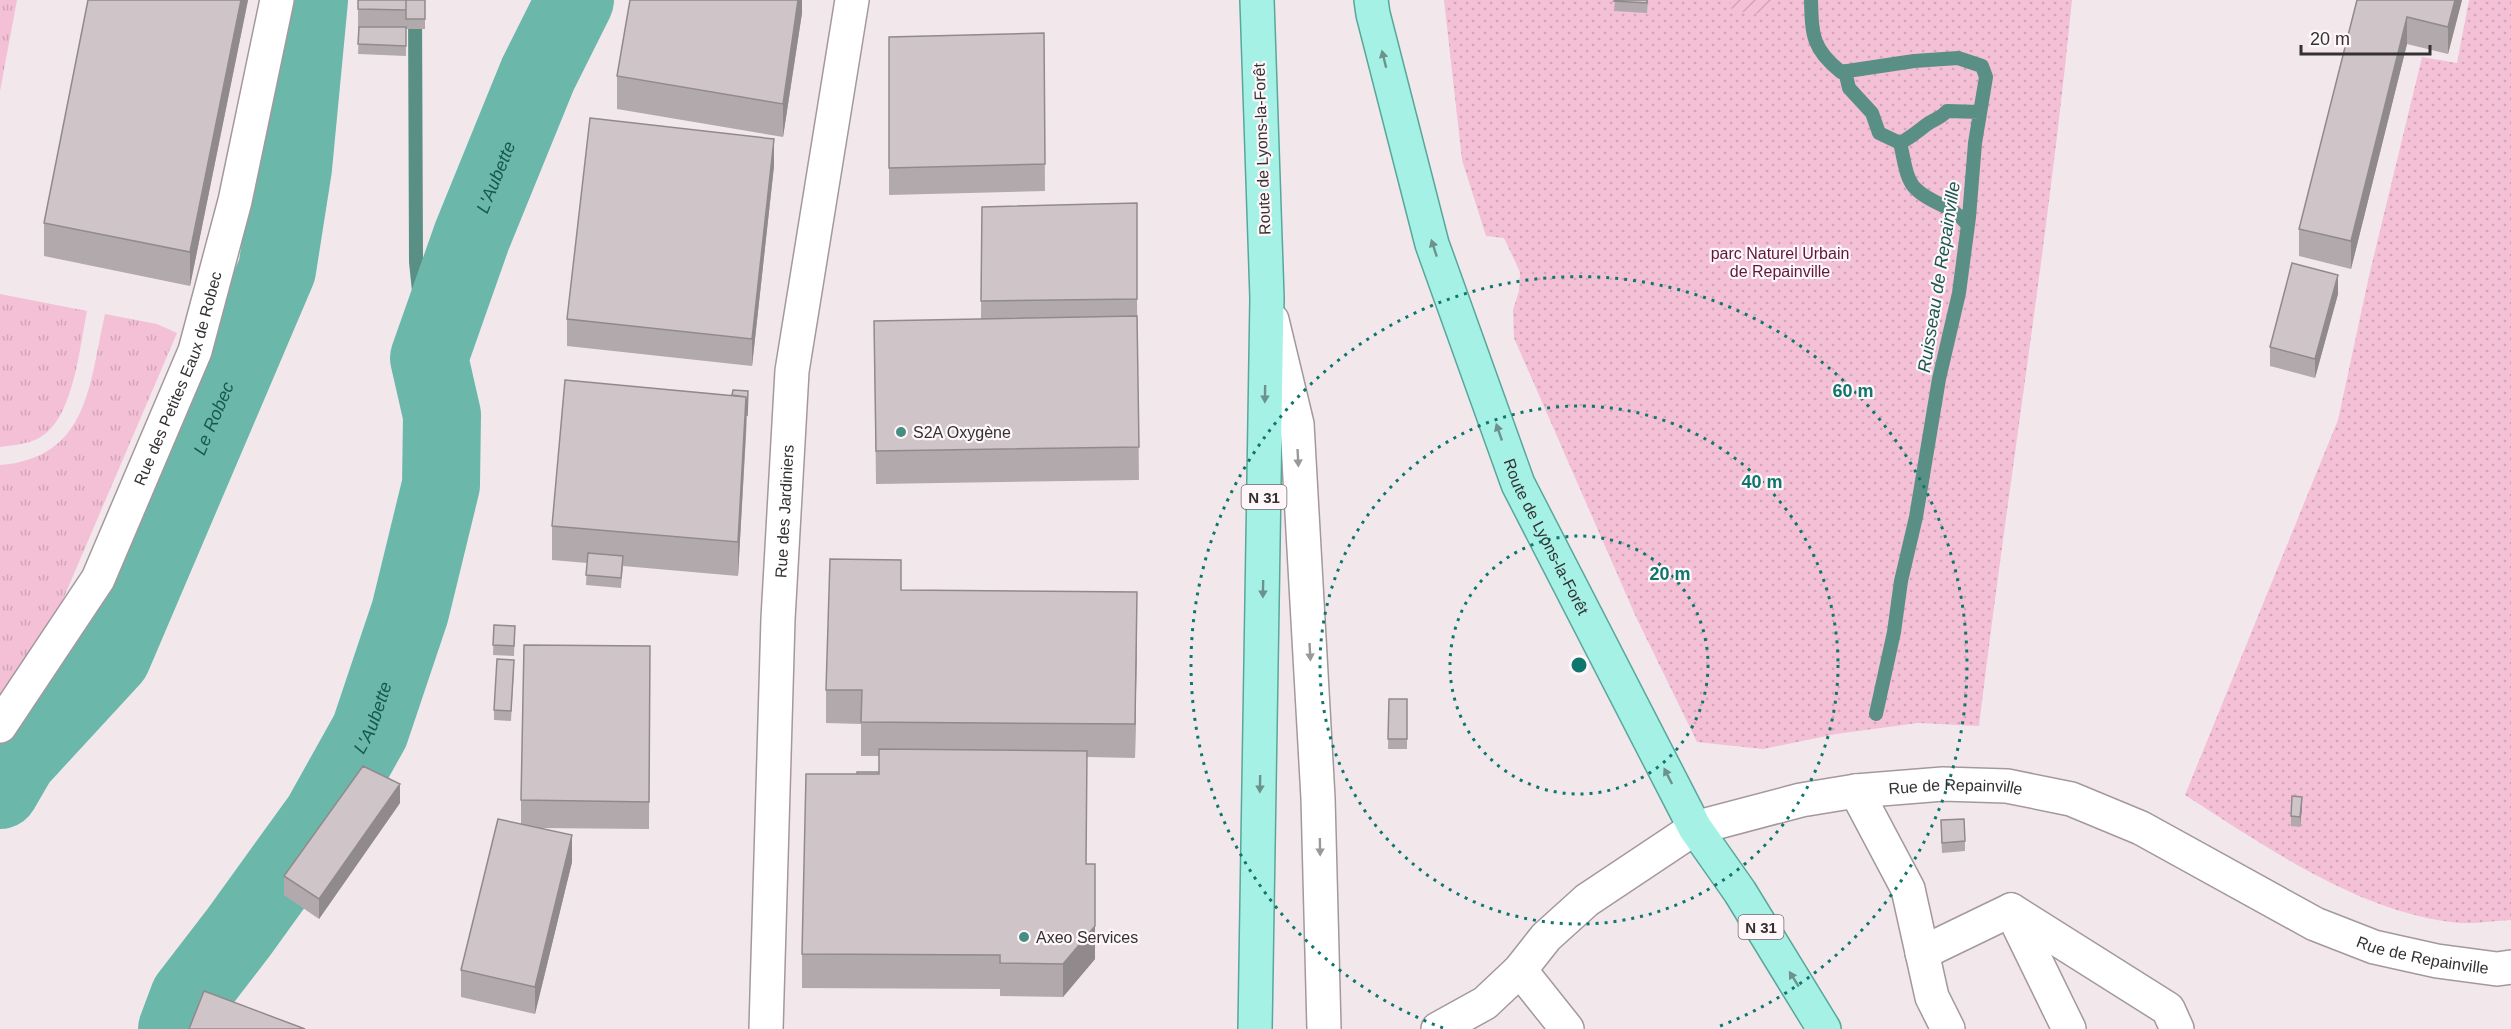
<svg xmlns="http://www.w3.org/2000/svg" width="2511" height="1029" font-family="Arial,sans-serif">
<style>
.grass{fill:url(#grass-tufts)}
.park{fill:url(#park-dots)}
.garden{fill:url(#garden-furrows)}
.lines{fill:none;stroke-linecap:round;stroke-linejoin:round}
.stream{stroke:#5a8f86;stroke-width:14}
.river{stroke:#6bb7aa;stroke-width:78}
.minor-casing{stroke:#a3999d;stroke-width:36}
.major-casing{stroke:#58a79b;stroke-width:36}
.minor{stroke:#fff;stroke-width:33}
.major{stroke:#a6f1e5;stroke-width:33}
.wall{fill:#b2a9ad}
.shaded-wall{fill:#918a8d}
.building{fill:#cfc5c9;stroke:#918a8d;stroke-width:1.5}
.oneway{fill:#6d918c}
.oneway2{fill:#9a9898}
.ring{fill:none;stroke:#0f766e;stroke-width:3;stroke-dasharray:3 6}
.poi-dot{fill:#488d82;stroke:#fef6f9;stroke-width:2}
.labels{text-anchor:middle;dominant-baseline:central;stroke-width:4.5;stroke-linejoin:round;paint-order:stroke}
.shield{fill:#fef6f9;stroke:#716c6e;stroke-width:1.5}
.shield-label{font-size:15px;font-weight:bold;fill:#343132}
.street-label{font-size:16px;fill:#343132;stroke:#fef6f9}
.park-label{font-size:16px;fill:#5e173c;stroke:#fef6f9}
.poi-label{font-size:16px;fill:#343132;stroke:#fef6f9;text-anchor:start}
.water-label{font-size:18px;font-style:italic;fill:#185850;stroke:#fef6f9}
.centre{fill:#0f766e;stroke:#fef6f9;stroke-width:3}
.ring-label{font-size:18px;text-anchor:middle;font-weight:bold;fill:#0f766e;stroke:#fef6f9;stroke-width:4.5;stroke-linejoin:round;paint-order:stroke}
</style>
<defs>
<pattern id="grass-tufts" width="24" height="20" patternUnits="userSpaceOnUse" patternTransform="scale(1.5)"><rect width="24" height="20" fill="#f3c0d5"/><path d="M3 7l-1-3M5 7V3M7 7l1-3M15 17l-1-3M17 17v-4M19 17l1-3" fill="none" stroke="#d1a5b7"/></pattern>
<pattern id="park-dots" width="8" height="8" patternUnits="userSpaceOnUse" patternTransform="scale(1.5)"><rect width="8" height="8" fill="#f3c0d5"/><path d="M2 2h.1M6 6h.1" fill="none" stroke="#d1a5b7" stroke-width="1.8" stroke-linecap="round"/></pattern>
<pattern id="garden-furrows" width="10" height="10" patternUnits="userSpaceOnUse" patternTransform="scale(1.5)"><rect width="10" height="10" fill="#f3c0d5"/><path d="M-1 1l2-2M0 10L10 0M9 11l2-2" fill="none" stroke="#d1a5b7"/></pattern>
</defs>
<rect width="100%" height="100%" fill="#f2e8ec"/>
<!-- grass -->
<path class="grass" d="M0 0H17L0 91Z
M0 294 87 311C80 345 74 412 45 434 33 444 14 445 0 447Z
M105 314 157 324 177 333 61 604 0 698V465C89 458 89 384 105 314Z"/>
<!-- park -->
<path class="park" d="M1444 0H2072C2048 243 2008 484 1979 726L1918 723 1836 734 1763 749 1697 742 1636 617 1514 338 1513 310 1519 291 1520 272 1504 238 1486 236 1462 160Z
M2469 0H2511V920C2492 921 2470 925 2451 922 2355 910 2265 846 2185 795L2338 420 2369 276 2422 57 2457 63Z"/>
<!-- garden -->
<path class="garden" d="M1730 0H1780L1762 14 1732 11Z"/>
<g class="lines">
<!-- stream -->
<path class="stream" d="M415 0 416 262 423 329 429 358
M1811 0C1812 35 1812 49 1841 72L1914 61 1958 58 1982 66 1986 77 1975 143 1969 217 1959 293 1939 379 1916 517 1901 581 1894 632 1876 714
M1845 71 1849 88 1872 113 1879 133 1900 143C1904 157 1905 179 1916 189 1932 205 1950 203 1967 224
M1900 143C1910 138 1917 132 1926 125 1934 119 1940 119 1947 111L1980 112"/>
<!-- river -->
<g class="river">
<path id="s1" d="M0 790 18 759 112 657 277 270 293 168 309 0"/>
<path id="s2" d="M177 1029 189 997 239 932 322 817 370 731 410 612 441 485 442 415 429 358 472 236 538 74 575 0"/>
</g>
<!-- minor casing -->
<g class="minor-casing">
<g id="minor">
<path d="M1272 320 1297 424 1318 798 1324 1029"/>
<path id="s3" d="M0 726 98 579 195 351 235 201 277 0"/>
<path d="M1856 791 1908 889 1932 997 1948 1029"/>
<path d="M2011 910 2069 1029"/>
<path d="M1922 953 2011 910 2168 1009 2177 1029"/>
<path d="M1520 970 1567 1029"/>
<path id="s4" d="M766 1029 778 619 792 371 852 0"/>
<path id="s5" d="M1438 1029 1485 1003 1520 970 1546 937 1587 900 1695 828 1801 800 1856 791 1943 784 2007 786 2071 799 2141 828 2315 924 2374 947 2437 961 2497 969 2511 967"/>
</g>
</g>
<!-- major casing -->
<g class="major-casing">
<g id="major">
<path id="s6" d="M1371 0 1373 14 1432 244 1518 484 1695 828 1740 892 1824 1029"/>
<path d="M1255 1029 1267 298 1257 0"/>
</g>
</g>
<!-- minor -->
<use href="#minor" class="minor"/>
<!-- major -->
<use href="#major" class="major"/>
</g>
<!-- wall -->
<path class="wall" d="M248 0 190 286 44 256V223Z
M358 0H425V29H406V56L358 54 359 28H358Z
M802 0V13L783 137 617 109V76Z
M1615 0H1648L1647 13 1614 11Z
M2357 0H2462L2448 54 2407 44 2351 269 2299 256V229Z
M1044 33 1045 191 889 195V37Z
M774 166 752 366 567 346V319Z
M982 207 1137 299 1139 480 876 484 874 321 981 319Z
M2338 294 2315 378 2270 366V347Z
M748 401 738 576 623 566 621 588 586 585 587 563 552 560V526Z
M901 590 1137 626 1135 758 1087 757 1086 864 1095 959 1063 997 1000 996V989L802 988V954L857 774 879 772V756H861V724L826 723V690Z
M494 625 515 626 514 656 493 655Z
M650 646 649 829 537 828 572 862 535 1014 461 997V970L521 824V800Z
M514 669 511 721 494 720V710Z
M1389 699H1407V749H1388Z
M400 803 319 919 284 895V876Z
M2302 807 2300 827 2291 826V816Z
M1941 830 1965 841V851L1942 853Z"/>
<!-- shaded-wall -->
<path class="shaded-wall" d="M241 0H248L190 286V252Z
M798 0H802V13L783 137V104Z
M2455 0H2462L2448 54V27Z
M2407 17V44L2351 269V241Z
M774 139V166L752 366V339Z
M2338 275V294L2315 378V359Z
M746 397V430L738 576V542Z
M1137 592V626L1135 758V724Z
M400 784V803L319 919V899Z
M2302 797V807L2300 827V817Z
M572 835V862L535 1014V987Z
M1095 864V959L1063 997V964Z"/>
<!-- building -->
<path class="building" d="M88 0H241L190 252 44 223Z
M358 0H406V10L358 9Z
M406 0H425V19H406Z
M630 0H798L783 104 617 76Z
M1615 0H1647V3L1614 1Z
M2357 0H2455L2448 27 2407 17 2351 241 2299 229Z
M359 27H406V46L358 44Z
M1044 33 1045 164 889 168V37Z
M590 118 774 139 752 339 567 319Z
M1137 203V299L981 301 982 207Z
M2292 263 2338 275 2315 359 2270 347Z
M1137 316 1139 447 876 451 874 321Z
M565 380 746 397 738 542 552 526Z
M733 390 748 391 747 416 746 397 732 395Z
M588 553 623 556 621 578 586 575Z
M830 559 901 560V590L1137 592 1135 724 861 722 862 690H826Z
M494 625 515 626 514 646 493 645Z
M524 645 650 646 649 802 521 800Z
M497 659 514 660 511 711 494 710Z
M1389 699H1407V739H1388Z
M879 749 1087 751 1086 864H1095V926L1063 964 1000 963V955L802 954 806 774H879Z
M363 766 400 784 319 899 284 876Z
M857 772H879V774H857Z
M2292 796 2302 797 2300 817 2291 816Z
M498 819 572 835 535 987 461 970Z
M1964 819 1965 841 1942 843 1941 820Z
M204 991 305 1029H189Z"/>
<!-- one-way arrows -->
<defs><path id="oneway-solid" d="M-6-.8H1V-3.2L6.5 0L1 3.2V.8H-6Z" transform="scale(1.5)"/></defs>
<g class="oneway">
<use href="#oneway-solid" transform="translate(1384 59) rotate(-104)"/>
<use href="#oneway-solid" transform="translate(1434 248) rotate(-108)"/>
<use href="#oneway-solid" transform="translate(1265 394) rotate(91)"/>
<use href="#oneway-solid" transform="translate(1499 432) rotate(-109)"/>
<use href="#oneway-solid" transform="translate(1263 589) rotate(91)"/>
<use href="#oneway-solid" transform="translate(1668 776) rotate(-117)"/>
<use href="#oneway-solid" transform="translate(1260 784) rotate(91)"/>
<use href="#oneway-solid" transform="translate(1794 979) rotate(-122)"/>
</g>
<g class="oneway2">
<use href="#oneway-solid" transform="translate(1298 458) rotate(87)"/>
<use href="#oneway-solid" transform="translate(1310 652) rotate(87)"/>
<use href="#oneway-solid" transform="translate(1320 847) rotate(89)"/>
</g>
<!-- distance rings -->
<g class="ring">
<circle cx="1579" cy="665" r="129"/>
<circle cx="1579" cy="665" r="259"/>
<path d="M1443 1028A388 388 0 1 1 1715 1028"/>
</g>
<!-- markers -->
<g class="poi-dot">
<circle cx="901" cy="432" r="6"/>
<circle cx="1024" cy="937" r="6"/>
</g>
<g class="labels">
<!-- shield labels -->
<g class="shield">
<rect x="1241.5" y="485" width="45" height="24" rx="4.5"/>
<rect x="1738.5" y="915" width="45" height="24" rx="4.5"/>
</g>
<g class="shield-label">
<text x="1264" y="497">N 31</text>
<text x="1761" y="927">N 31</text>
</g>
<!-- street labels -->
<g class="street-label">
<text transform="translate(1262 149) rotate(-92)">Route de Lyons-la-Forêt</text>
<text stroke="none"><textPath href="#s3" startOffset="393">Rue des Petites Eaux de Robec</textPath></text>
<text stroke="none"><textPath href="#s4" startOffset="518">Rue des Jardiniers</textPath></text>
<text stroke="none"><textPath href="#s6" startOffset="566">Route de Lyons-la-Forêt</textPath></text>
<text stroke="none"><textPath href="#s5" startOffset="594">Rue de Repainville</textPath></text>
<text stroke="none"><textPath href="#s5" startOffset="1098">Rue de Repainville</textPath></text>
</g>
<!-- park labels -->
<g class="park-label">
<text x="1780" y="253">parc Naturel Urbain<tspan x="1780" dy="18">de Repainville</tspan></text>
</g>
<!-- poi labels -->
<g class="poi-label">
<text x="913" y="432">S2A Oxygène</text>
<text x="1036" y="937">Axeo Services</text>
</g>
<!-- water labels -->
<g class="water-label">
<text stroke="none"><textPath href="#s2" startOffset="934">L'Aubette</textPath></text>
<text transform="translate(1939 277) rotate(-81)">Ruisseau de Repainville</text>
<text stroke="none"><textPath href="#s1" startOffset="434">Le Robec</textPath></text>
<text stroke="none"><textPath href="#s2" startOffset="370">L'Aubette</textPath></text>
</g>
</g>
<circle cx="1579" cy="665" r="9" class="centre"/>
<g class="ring-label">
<text x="1853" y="397">60 m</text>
<text x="1762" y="488">40 m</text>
<text x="1670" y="580">20 m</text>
</g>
<!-- scale -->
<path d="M2301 45v9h129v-9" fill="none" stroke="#343132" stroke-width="3"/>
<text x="2310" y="45" font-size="18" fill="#343132" stroke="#fef6f9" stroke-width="4.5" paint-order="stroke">20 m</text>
</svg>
